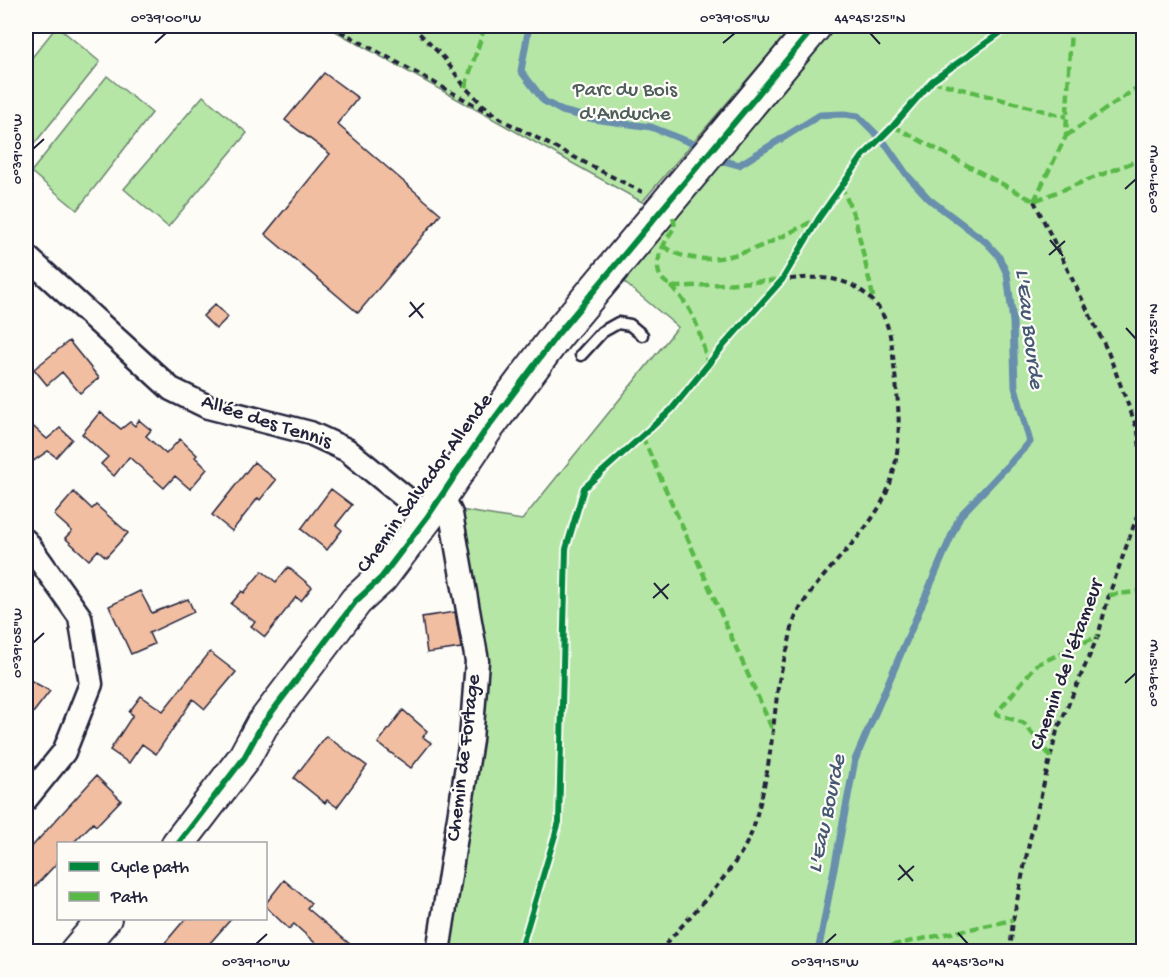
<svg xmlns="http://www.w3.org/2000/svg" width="1169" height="977" font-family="'Gochi Hand',sans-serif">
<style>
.green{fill:#b5e6a6;stroke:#6c8470;stroke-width:1.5}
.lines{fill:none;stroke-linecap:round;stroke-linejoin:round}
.stream{stroke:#688fac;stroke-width:7}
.building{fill:#f1bea2;stroke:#22223b;stroke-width:1.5}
.lane-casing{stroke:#22223b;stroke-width:15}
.street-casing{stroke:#22223b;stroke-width:27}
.secondary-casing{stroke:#22223b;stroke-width:36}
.path{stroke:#22223b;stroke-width:4;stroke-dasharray:6 4.5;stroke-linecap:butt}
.lane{stroke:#fdfcf7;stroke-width:10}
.street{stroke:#fdfcf7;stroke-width:22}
.secondary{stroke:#fdfcf7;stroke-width:32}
.quiet{stroke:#58b947;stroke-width:4.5;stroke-dasharray:9 4.5;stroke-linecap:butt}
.cycleway-casing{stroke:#fdfcf7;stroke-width:10}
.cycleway{stroke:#00873e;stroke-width:6}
.ticks{fill:none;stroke:#22223b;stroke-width:2}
.labels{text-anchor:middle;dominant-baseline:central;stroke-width:4.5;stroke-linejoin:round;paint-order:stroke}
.park-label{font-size:21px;fill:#4e5d5b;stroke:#fdfcf7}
.street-label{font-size:21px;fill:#22223b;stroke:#fdfcf7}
.water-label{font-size:22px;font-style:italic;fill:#455974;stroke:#fdfcf7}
.neatline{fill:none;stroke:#22223b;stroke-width:2}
.ticks-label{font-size:15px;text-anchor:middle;fill:#22223b}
</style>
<rect width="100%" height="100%" fill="#fdfcf7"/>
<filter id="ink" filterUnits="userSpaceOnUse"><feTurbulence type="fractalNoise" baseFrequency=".0167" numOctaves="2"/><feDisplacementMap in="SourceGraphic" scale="12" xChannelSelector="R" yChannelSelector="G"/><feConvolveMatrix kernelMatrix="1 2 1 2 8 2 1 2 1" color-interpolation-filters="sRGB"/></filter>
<g filter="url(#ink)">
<!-- green -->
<path class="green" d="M57 26 100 62 26 154V65Z
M326 26H793L642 202Z
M836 26H1143V951L438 952 471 740 460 510 522 520 678 327 619 278Z
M107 76 152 113 77 210 31 172Z
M203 96 247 133 168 227 124 189Z"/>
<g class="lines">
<!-- stream -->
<path class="stream" d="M529 26 521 71 544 101 562 111 594 119 651 127 694 144
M724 161 739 165 820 115 844 114 858 116 884 142 907 175 929 199 986 242 998 255 1007 274 1013 322 1015 387 1030 442 960 516 855 760 818 952"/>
</g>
<!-- building -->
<path class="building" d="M324 73 358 98 337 124 441 214 358 313 265 234 330 154 285 120Z
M215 304 228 317 216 329 203 316Z
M69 341 99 378 80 393 62 372 47 385 34 369Z
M100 412 121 429 130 422 135 426 139 420 151 430 146 436 166 454 180 439 197 455 195 457 207 469 190 489 175 476 164 488 129 457 114 476 101 464 108 457 82 434Z
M26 420 47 439 60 428 72 439 56 457 48 451 26 466Z
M254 462 276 480 260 500 258 498 232 531 212 515Z
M331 489 352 505 336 525 342 530 327 550 301 529Z
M74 492 92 509 96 505 128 533 106 557 98 550 89 560 65 538 72 531 54 515Z
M288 567 312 587 301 601 296 597 265 637 251 626 255 622 231 604 242 591 244 593 262 571 276 582Z
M140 591 152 613 188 599 194 612 149 633 154 644 131 654 109 606Z
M455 612 461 648 427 653 422 617Z
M210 652 236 672 205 709 193 699 156 754 142 744 129 763 110 750 133 715 129 712 141 696 163 711Z
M26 678 50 691 26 722Z
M403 710 427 731 423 737 431 743 411 768 378 743Z
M326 736 367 766 337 807 327 800 325 803 294 778Z
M96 776 121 800 96 826 93 823 73 843H58V862L26 896V853Z
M284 880 311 903 307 908 358 951H324L294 924 289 929 266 907V903Z
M186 918H232L203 951H158Z"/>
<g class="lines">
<!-- lane casing -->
<g class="lane-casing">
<path id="lane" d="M581 355 602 332 618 323 630 325 642 335"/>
</g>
<!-- street casing -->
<g class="street-casing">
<path id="street" d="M26 256 171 389 208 407 310 433 347 450 428 516
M26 541 80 617 91 684 64 752 26 799
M438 952 471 740 477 661 451 514 442 495"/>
</g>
<!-- secondary casing -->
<g class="secondary-casing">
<path id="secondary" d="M178 844 244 758 262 725 356 601 381 578 428 516 485 431 557 335 815 26
M76 952 105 918"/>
</g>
<!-- path -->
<path class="path" d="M331 26 493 115
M412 26 444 58 465 87 482 104 504 121 642 192
M1034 201 1108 352 1138 431 1144 482
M659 952C689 916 733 875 751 834 755 826 756 816 759 807 770 767 773 728 778 687 780 673 784 660 788 647 790 637 792 625 796 616 816 576 859 544 881 504 904 463 900 411 894 366 892 344 890 320 874 302 848 274 817 276 782 280
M1010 952 1013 920 1030 839 1057 731 1098 636 1109 595 1144 497"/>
<!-- lane -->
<use href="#lane" class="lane"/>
<!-- street -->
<use href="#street" class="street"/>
<!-- secondary -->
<use href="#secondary" class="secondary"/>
<!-- quiet -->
<path class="quiet" d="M932 81 1067 117
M465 87 485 26
M893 126 1034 201 1144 158
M1066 136 1144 83
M841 185 855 218 874 301
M1034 201 1066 136 1071 26
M673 217 675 227C661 245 644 280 677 287L782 280
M663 246C710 279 773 241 817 219
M671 286C696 312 699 330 708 365
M1144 406 1138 431 1144 434
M642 436 774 733
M1109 595 1144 591
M1051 757 1024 723 996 714 1036 665 1098 636
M881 952 884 947 1013 920"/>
<!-- cycleway casing -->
<g class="cycleway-casing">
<path id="cycleway" d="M178 844 244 758 262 725 356 601 381 578 428 516 485 431 557 335 815 26
M520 952 559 822 566 549 584 488 671 410 724 345 782 280 819 218 863 156 893 126 932 81 1010 26"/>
</g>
<!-- cycleway -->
<use href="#cycleway" class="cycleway"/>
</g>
</g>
<!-- ticks -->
<path class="ticks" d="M870 33 880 44M155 43 166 33M723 43 735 33M33 149 44 139M1125 189 1136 179M1050 240 1063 256M1049 255 1065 241M410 302 423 318M409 317 424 303M1126 328 1136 339M654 583 668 599M653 598 669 584M33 643 44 633M1125 683 1136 673M899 865 913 881M898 880 914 866M958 933 968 944M256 944 267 934M825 944 836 934"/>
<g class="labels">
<!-- park labels -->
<g class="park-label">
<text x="625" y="91">Parc du Bois<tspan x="625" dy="24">d'Anduche</tspan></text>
</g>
<!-- street labels -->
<g class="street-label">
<text transform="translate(266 423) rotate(18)">Allée des Tennis</text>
<text transform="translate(426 484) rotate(-54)">Chemin Salvador Allende</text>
<text transform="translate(1068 665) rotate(-70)">Chemin de l'étameur</text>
<text transform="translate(465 758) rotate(-83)">Chemin de Fortage</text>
</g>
<!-- water labels -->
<g class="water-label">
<text transform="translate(1028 329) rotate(83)">L'Eau Bourde</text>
<text transform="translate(828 814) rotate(-78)">L'Eau Bourde</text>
</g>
</g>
<!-- margin -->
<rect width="1169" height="977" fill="none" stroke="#fdfcf7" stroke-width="66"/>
<!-- legend -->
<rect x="57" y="842" width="210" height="78" fill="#fdfcf7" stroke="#a5a5ac" stroke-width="1.5"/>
<rect x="69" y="862" width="30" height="9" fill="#00873e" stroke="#a5a5ac" stroke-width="1.5"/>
<text x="111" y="872" font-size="18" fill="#22223b">Cycle path</text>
<rect x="69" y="892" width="30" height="9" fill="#58b947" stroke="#a5a5ac" stroke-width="1.5"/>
<text x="111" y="902" font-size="18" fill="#22223b">Path</text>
<rect x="33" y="33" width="1103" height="911" class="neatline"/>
<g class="ticks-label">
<text x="166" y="22">0°39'00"W</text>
<text x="735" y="22">0°39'05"W</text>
<text x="870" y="22">44°45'25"N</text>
<text transform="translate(16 149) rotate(-90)" y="5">0°39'00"W</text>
<text transform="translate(1152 179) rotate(-90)" y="5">0°39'10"W</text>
<text transform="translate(1152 339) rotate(-90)" y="5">44°45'25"N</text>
<text transform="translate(16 643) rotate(-90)" y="5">0°39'05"W</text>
<text transform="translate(1152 673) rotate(-90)" y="5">0°39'15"W</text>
<text x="256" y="966">0°39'10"W</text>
<text x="825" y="966">0°39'15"W</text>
<text x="968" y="966">44°45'30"N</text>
</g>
</svg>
